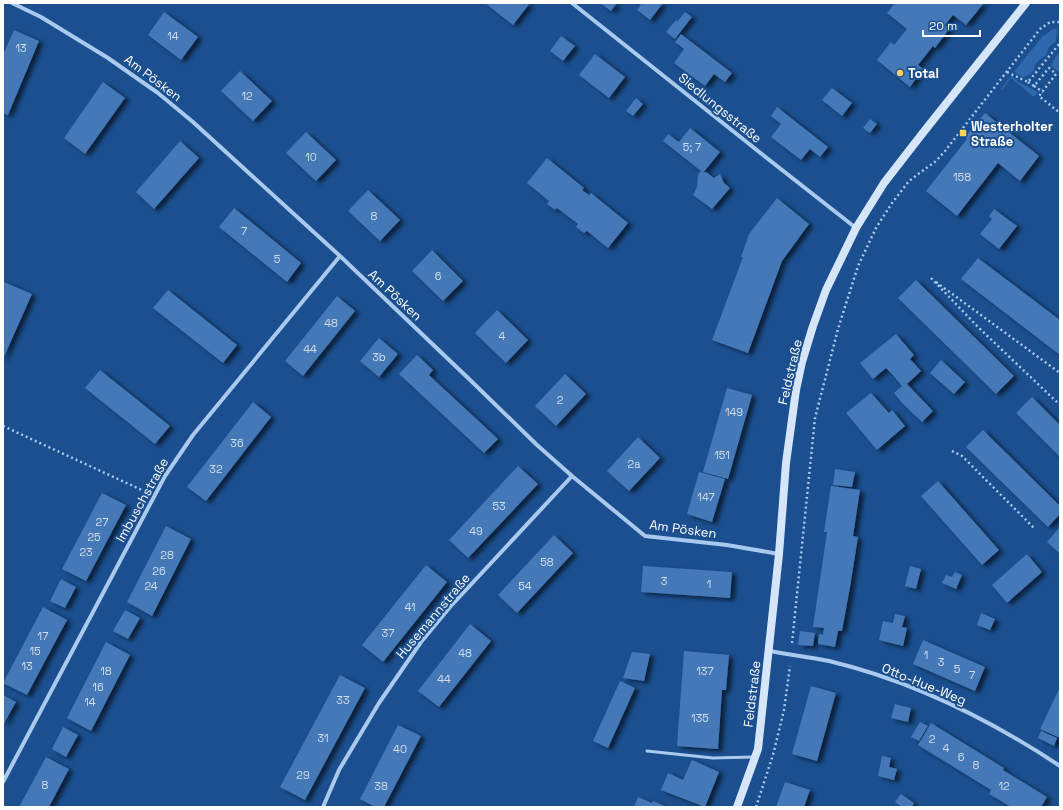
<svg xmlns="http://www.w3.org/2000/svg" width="1063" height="810" font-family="'Space Grotesk',sans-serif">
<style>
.green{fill:#2e69ad}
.building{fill:#4478b7;filter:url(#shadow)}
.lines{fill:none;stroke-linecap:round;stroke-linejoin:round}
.path{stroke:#a9c9ee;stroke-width:2.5;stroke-dasharray:2 3;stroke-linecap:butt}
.service{stroke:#a9c9ee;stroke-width:3}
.minor{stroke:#a9c9ee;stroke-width:4}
.secondary{stroke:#d6e6fa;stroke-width:8}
.poi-dot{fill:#ffd166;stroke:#1b4f8f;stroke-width:1.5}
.labels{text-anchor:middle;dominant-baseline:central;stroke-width:4;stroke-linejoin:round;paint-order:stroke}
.number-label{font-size:11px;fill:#d0dded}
.poi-label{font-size:13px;font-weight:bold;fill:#fff;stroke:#1b4f8f;text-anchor:start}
.street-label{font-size:13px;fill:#fff;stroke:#1b4f8f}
</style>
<defs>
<filter id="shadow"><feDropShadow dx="4.5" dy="2.5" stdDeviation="2" flood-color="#0009"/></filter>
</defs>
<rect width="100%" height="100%" fill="#1b4f8f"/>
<!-- green -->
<path class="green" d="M1053 29H1057L1056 41 1049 47 1046 55C1040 60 1035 61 1034 70L1030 74 1023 77 1014 72 1042 37Z
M1060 53V73L1051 66 1056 56Z
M1011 76 1022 84 1038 92 1034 97 1011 78 1002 90 1001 89Z"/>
<!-- building -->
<path class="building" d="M485 3H530L513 25Z
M600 3H617L611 11Z
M642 3H663L650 20 637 10Z
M895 3H984L966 25 953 15 945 25 950 28 935 48 933 46 918 65 923 69 910 87 877 60 891 42 894 45 907 29 887 13Z
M164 12 198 37 181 60 148 35Z
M685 12 692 17 675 39 666 32 676 20 677 22Z
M14 30 39 41 8 115 3 113V55Z
M681 34 732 73 725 82 714 74 705 86 674 63 684 49 675 42Z
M561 36 575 46 563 61 550 51Z
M595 54 625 77 609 98 579 75Z
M240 71 272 101 253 121 221 91Z
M103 82 125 98 85 154 64 138Z
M832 88 852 103 842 116 822 100Z
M636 98 643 104 633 116 626 111Z
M777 107 828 147 820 157 810 149 801 160 771 137 781 124 771 116Z
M985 113 1039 156 1020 181 998 163 957 216 926 191 967 139 965 137Z
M870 119 877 124 870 133 863 128Z
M690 128 720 152 703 173 706 172 714 178 720 174 724 183 730 188 712 209 693 195 697 187 698 175 701 171 663 141 668 134 679 142Z
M306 132 336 160 316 181 286 153Z
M180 141 199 158 154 209 136 192Z
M547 158 584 188 582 190 589 195 591 193 628 223 608 248 587 231 584 233 576 227 578 224 557 208 555 210 547 204 549 201 527 183Z
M368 190 400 220 380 241 348 211Z
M777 198 809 224 782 261 748 353 712 340 743 257H741L749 234Z
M234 208 301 263 287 282 219 227Z
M994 209 1017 226 999 249 980 234 992 219 989 216Z
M432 250 463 281 443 301 412 271Z
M978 258 1060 320V355L961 279Z
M916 280 1014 376 996 394 898 298Z
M4 282 32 294 3 359V285Z
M168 290 237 345 223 363 153 308Z
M337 296 355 311 303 376 285 361Z
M497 310 528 340 506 363 475 333Z
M896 334 914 355 910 359 921 371 907 384 933 411 922 422 902 403 894 393 902 386 892 374 886 368 873 379 860 363Z
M379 338 398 354 379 377 360 361Z
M417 355 433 370 429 375 498 439 484 453 399 374Z
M941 360 965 382 954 394 930 373Z
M100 370 170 426 155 444 85 388Z
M565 374 586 394 556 426 535 406Z
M727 388 752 395 728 479 703 472Z
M871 393 889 413 892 410 905 426 877 450 846 413Z
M1032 397 1060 425V457L1016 413Z
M253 402 271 417 206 501 187 487Z
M983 430 1060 506V514L1048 527 966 447Z
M638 437 660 458 629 491 607 471Z
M518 466 538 484 468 558 449 540Z
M835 469 855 472 852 487 833 485Z
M699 472 725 479 712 522 687 514Z
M938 481 999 550 982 565 921 496Z
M831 486 860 490 853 536 858 537 850 587 842 631H838L835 647 818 644 819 634 823 635 824 628 813 627 827 532H824Z
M102 493 126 505 86 581 62 569Z
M166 526 191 539 152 616 127 602Z
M1060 527V552L1059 553 1047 542Z
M554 535 573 553 517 613 498 595Z
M1027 554 1042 572 1007 603 992 585Z
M426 565 447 582 383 662 362 645Z
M643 566 732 572 730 598 641 592Z
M910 566 921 569 916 589 905 586Z
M955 572 962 575 956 589 942 583 946 575 952 577Z
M61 579 76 587 65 608 50 601Z
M43 607 67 620 27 695 3 683Z
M125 610 140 618 128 639 113 631Z
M981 613 995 619 990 630 977 625Z
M895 614 905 616 902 627 907 628 903 646 879 640 883 621 893 623Z
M470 624 491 641 439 707 418 691Z
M800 631 815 633 813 646 798 645Z
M923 640 985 667 975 691 913 664Z
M106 642 130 655 91 731 67 718Z
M684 651 729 655 726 690H722L718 749 677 746Z
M632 652 650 654 644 681 623 678Z
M340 675 365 688 305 800 280 787Z
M620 681 635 688 608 748 593 741Z
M811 686 836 693 817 761 792 754Z
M1060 687V738L1040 729Z
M3 695 16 702 3 725Z
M895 704 911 708 908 722 891 718Z
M920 722 928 726 919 741 911 737Z
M931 723 1004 768 1003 770 1047 797 1041 807H1011L989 794 991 790 918 745Z
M398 725 421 736 384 807H375L360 799Z
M63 727 78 735 66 757 52 749Z
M1041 731 1057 738 1054 746 1038 738Z
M882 756 891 758 889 767 897 769 894 780 878 776Z
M46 757 69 769 49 807H19Z
M692 760 719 772 705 807 661 790 668 773 683 780Z
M785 782 810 790 804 807H776Z
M901 794 914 803 912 807H902L895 802Z
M638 797 652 803 653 801 667 807H634Z"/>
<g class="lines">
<!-- path -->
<path class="path" d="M1007 72 1028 82 1060 43
M1028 82 1034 86 1049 68 1056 74 1039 96 1060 113
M1034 86 1043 92
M931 278 978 327 1060 405
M936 282 1060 373
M3 426 144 491
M952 451 962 456 1035 529
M792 643 815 418 838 329 858 266 876 228 892 203 909 181 936 161 945 151 1040 29 1050 22H1060
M756 807 773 755 784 710 790 666"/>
<!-- service -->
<path class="service" d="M647 751 713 758 753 757"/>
<!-- minor -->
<path class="minor" d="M12 3 41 17 108 58 158 93 193 122 340 256 467 377 537 445 572 476 645 536 727 545 779 554
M572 3 763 155 856 228
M770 651C789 655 810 657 829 661 913 681 989 719 1060 766
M3 782 165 476 193 435 340 256
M323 807 339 770 379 703 421 642 450 607 572 476"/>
<!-- secondary -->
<path class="secondary" d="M737 807 758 749 779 554 786 463 796 390 802 362 813 326 826 290 856 228 884 183 922 134 1026 3"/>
</g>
<!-- markers -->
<g class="poi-dot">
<circle cx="900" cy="73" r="4"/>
<rect x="959" y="129" width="8" height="8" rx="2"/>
</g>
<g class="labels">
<!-- number labels -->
<g class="number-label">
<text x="173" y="36">14</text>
<text x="21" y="48">13</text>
<text x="247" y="96">12</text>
<text x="692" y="147">5; 7</text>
<text x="311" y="157">10</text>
<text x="962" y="177">158</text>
<text x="374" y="216">8</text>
<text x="244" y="231">7</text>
<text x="277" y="259">5</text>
<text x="438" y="276">6</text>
<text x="331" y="323">48</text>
<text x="502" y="336">4</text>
<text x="310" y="349">44</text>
<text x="379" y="357">3b</text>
<text x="560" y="400">2</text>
<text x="734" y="412">149</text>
<text x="237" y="443">36</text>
<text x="722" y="455">151</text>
<text x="634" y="464">2a</text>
<text x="216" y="469">32</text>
<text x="706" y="497">147</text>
<text x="499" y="506">53</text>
<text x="102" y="522">27</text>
<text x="476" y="531">49</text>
<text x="94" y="537">25</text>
<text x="86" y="552">23</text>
<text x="167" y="555">28</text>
<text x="547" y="562">58</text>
<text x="159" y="571">26</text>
<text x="664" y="581">3</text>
<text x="709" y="584">1</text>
<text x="151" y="586">24</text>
<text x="525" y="586">54</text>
<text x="410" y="607">41</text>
<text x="388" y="633">37</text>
<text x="43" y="636">17</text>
<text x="35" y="651">15</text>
<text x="465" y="653">48</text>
<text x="926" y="655">1</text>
<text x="941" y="662">3</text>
<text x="27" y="666">13</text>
<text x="957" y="669">5</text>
<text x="106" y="671">18</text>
<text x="705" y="671">137</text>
<text x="972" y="675">7</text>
<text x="444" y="679">44</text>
<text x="98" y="687">16</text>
<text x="343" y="700">33</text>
<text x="90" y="702">14</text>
<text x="700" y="718">135</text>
<text x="323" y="738">31</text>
<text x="932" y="739">2</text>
<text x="946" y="748">4</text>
<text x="400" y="749">40</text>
<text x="961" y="757">6</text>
<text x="976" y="765">8</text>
<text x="303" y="775">29</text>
<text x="45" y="785">8</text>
<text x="381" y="786">38</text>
<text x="1004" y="786">12</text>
</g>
<!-- poi labels -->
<g class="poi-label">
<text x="908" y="73">Total</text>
<text x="971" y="126">Westerholter<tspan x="971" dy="15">Straße</tspan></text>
</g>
<!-- street labels -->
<g class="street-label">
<text transform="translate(153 78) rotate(37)">Am Pösken</text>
<text transform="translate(720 108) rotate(39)">Siedlungsstraße</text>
<text transform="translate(395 295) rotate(43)">Am Pösken</text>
<text transform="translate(790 372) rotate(-77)">Feldstraße</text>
<text transform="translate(142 500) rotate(-61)">Imbuschstraße</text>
<text transform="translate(683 529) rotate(8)">Am Pösken</text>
<text transform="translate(433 616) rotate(-50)">Husemannstraße</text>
<text transform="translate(924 684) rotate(22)">Otto-Hue-Weg</text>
<text transform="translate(752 694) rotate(-83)">Feldstraße</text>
</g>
</g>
<!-- border -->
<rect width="1063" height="810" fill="none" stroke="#ffffff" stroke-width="8"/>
<!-- scale -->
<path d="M923 30v6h57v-6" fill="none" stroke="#ffffff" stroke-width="2"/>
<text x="929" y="30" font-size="12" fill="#ffffff" stroke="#1b4f8f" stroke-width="3" paint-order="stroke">20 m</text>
</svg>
